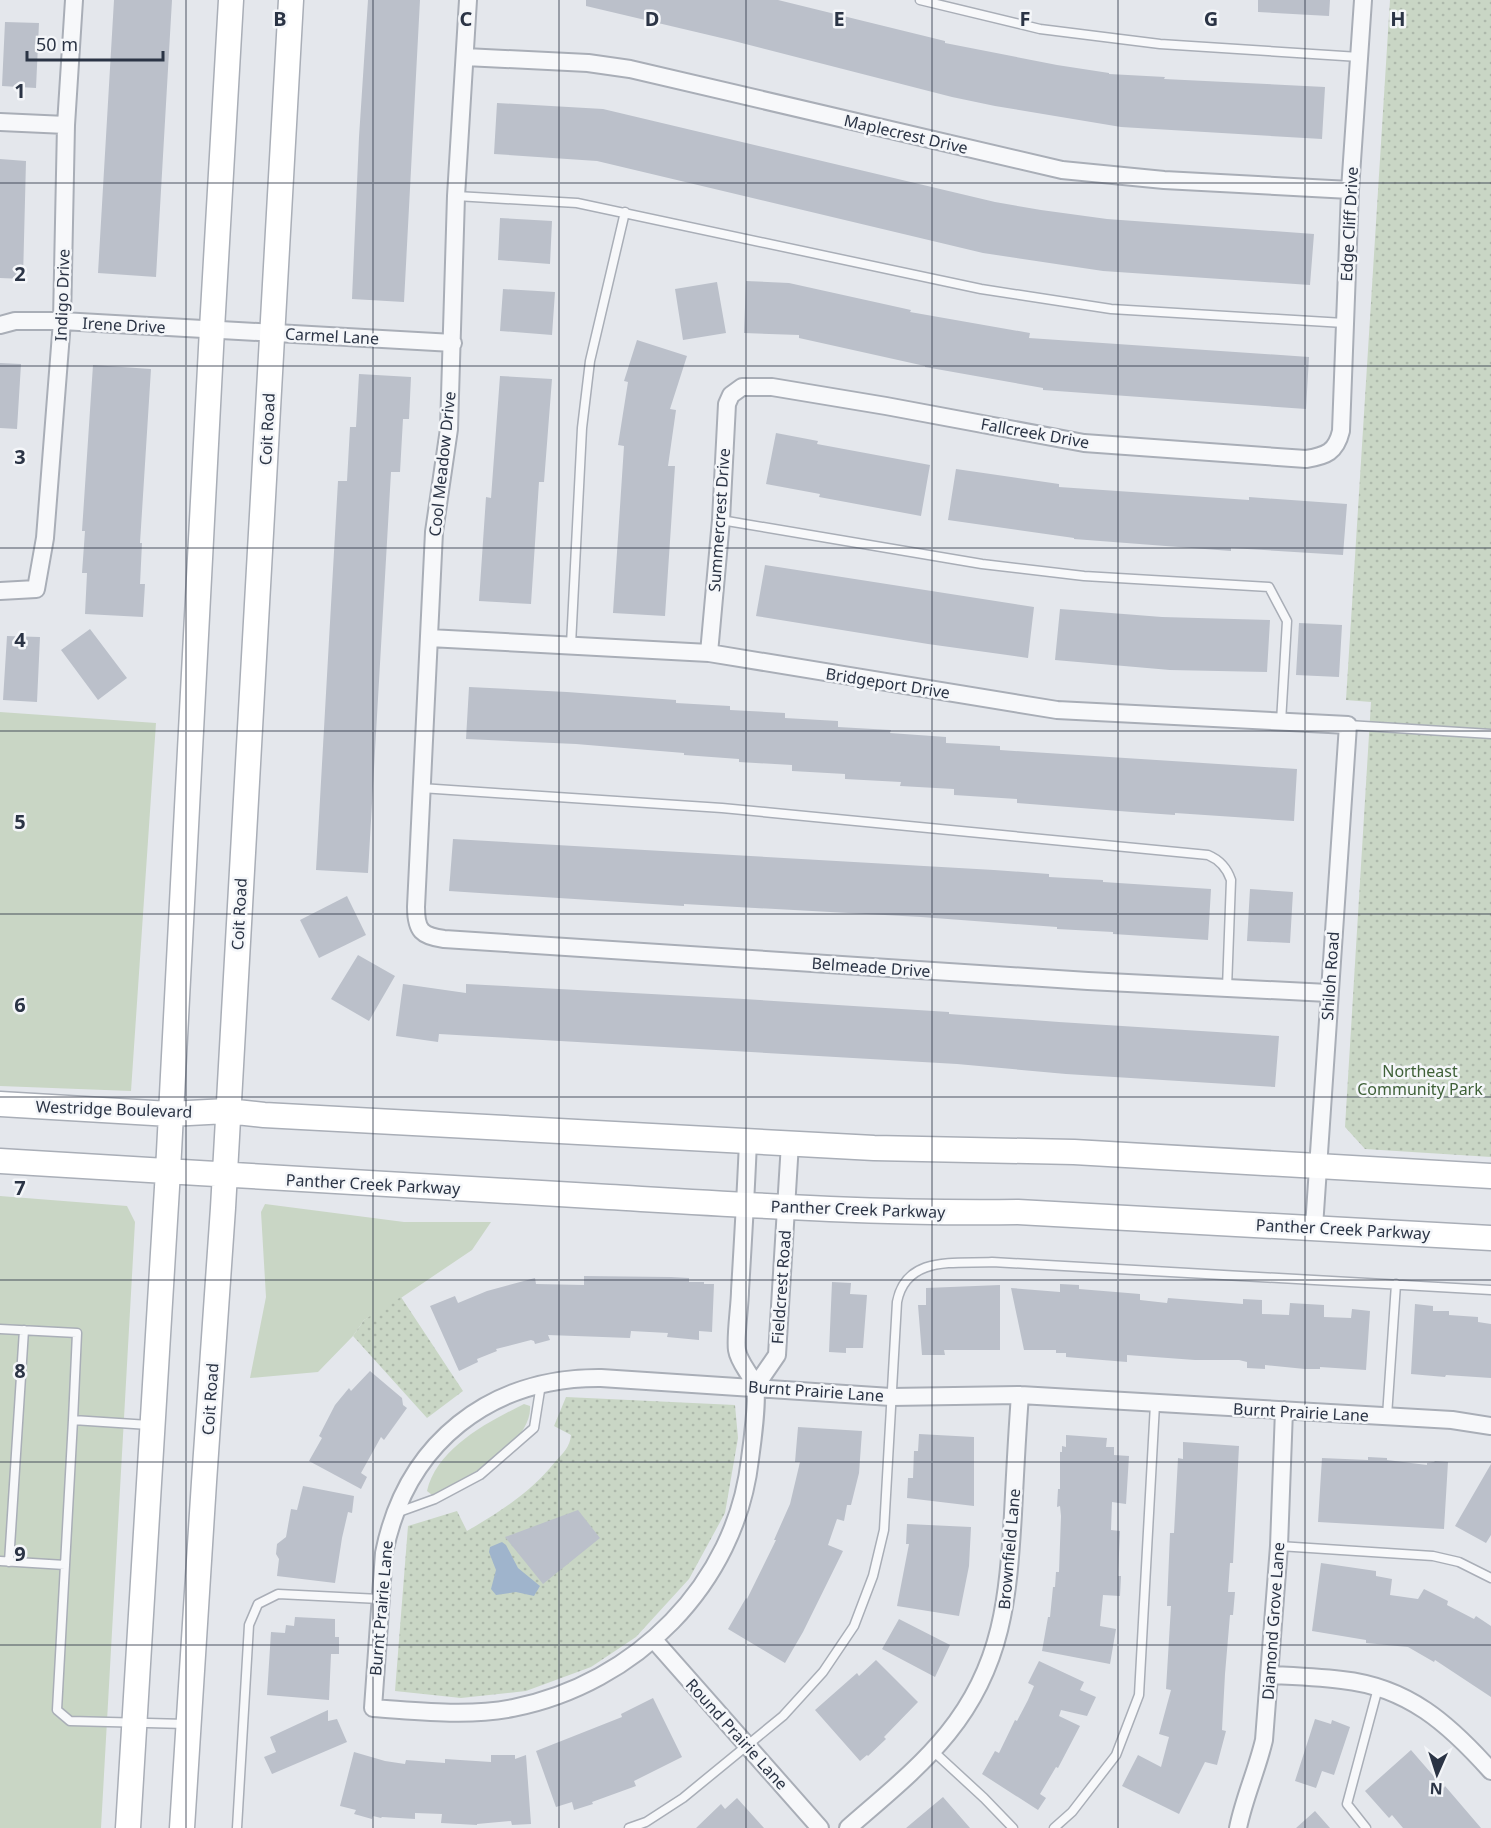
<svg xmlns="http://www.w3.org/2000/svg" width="1491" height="1828" font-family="'Noto Sans',sans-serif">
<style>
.grass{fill:#c9d6c5}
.park{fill:url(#park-dots)}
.water{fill:#9fb4cc}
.building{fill:#bbc0ca}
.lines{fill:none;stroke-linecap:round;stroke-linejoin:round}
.lane-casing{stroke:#a9aeb7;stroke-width:11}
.street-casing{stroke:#a9aeb7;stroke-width:20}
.secondary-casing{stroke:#a9aeb7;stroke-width:27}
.lane{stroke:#f7f8fa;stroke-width:8}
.street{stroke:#f7f8fa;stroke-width:16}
.secondary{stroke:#fff;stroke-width:24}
.grid{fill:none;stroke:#2b3445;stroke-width:1.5;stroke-opacity:0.55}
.labels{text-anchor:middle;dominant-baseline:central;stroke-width:5;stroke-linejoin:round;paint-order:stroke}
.street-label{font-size:16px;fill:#2b3445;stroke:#f4f6f9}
.park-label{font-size:16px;fill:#3f6138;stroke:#f4f6f9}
.grid-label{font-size:20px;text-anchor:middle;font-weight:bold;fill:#2b3445;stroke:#f4f6f9;stroke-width:5;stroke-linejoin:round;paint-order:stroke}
</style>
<defs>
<pattern id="park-dots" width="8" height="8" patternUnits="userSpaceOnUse" patternTransform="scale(1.5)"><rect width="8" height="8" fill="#c9d6c5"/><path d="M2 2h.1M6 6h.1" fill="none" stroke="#adb8ab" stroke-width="1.8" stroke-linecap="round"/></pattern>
</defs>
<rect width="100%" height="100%" fill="#e4e7ec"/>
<!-- grass -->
<path class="grass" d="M0 712 156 723 131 1091 0 1086Z
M0 1196 127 1206 135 1222 101 1828H0Z
M265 1204 404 1222H491L472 1250 386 1308 364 1320 353 1336 318 1372 250 1378 266 1297 261 1212Z
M524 1404 530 1406C533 1443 463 1484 432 1495L427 1491C437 1448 488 1422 524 1404Z"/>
<!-- park -->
<path class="park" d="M1390 0H1491V1157L1365 1149 1345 1127 1371 702 1346 700Z
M401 1297 463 1391 427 1418 353 1336 364 1320Z
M566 1397 735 1405 738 1438 725 1513 689 1579 636 1637 591 1667 526 1691 461 1698 395 1691 408 1526 457 1511 467 1531C500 1512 531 1492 555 1462 563 1453 570 1447 571 1435L554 1426Z"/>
<!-- water -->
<path class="water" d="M502 1542 506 1545 518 1568 540 1586 534 1596 516 1592 496 1595 491 1589 496 1570 489 1552 490 1547Z"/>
<!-- building -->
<path class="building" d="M114 0H172L156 277 98 273Z
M368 0H420L404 302 352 299 359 137Z
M586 0H778L945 41V43L1057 65 1109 73V74L1165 77 1164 79 1325 87 1322 139 1121 127 995 106 952 97 730 40 586 6Z
M1258 0H1330L1329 16 1258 12Z
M5 22 39 23 36 88 2 86Z
M497 103 603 109 995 202 1041 210 1107 219 1314 234 1310 285 1103 271 983 253 597 161 494 154Z
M0 159 26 161 23 279 0 278Z
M500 218 552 221 550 264 498 260Z
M746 281 789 283 911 310 910 312 1030 333 1029 338 1309 357 1306 409 1043 390V388L925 367V366L799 338V335L744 333Z
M717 282 726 333 683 340 675 289Z
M503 289 555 292 552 335 500 331Z
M637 340 687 356 670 409 676 410 668 466H675L665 616 613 613 624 446 618 445 628 382 624 381Z
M0 363 21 364 17 429 0 428Z
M93 365 151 369 140 543H142L140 584H145L143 617 85 614 87 573H82L85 531H82Z
M359 374 411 377 409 419H403L400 472H391L368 873 316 870 338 481H347L350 427H356Z
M500 376 552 379 544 482H539L531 604 479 601 486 497 491 498Z
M776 433 818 441 817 444 930 465 921 516 819 497 820 494 766 484Z
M956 469 1059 484V487L1249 500V497L1347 504 1343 555 1231 548V551L1074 539V538L948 520Z
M765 565 1034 607 1028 658 928 644 756 616Z
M1060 609 1162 617 1270 620 1267 672 1170 670 1055 660Z
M1299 623 1342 625 1339 677 1296 675Z
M90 629 127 678 98 700 61 650Z
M7 636 40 637 37 702 3 700Z
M469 687 567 692 676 700V703L730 706V710L785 713V718L838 721V727L891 730 890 733 946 737V743L1000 746V750L1297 769 1294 821 1175 813V815L1132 812 1017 803V799L954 795V789L900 786 901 782 845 779V774L792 771V765L739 762V759L684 755V753L576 744 466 739Z
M453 839 994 870 1049 874V877L1103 880V882L1211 889 1208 940 1113 934V932L1057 929V927L921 917 684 904V906L449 891Z
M1250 889 1293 892 1290 943 1247 941Z
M347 896 366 935 319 958 300 920Z
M358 955 395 976 369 1021 331 999Z
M403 984 466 993V984L744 999 949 1012V1014L1059 1022 1279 1036 1275 1087 1066 1074 957 1064 439 1034 438 1042 396 1036Z
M584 1276 671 1277 689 1278V1282H704V1284H714L712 1332 699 1331V1340L667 1337 668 1333 631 1331 630 1338 548 1335 550 1340 535 1344 534 1341 531 1340 496 1349 497 1351 477 1359 478 1362 459 1371 430 1306 455 1296 458 1303 487 1291 535 1278 536 1284 584 1285Z
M832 1282 851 1283 850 1294 867 1295 863 1348H846V1353L829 1352Z
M1060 1284 1079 1285V1289L1140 1294V1300L1167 1303 1168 1298 1243 1304V1299L1262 1300V1314L1289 1315 1290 1303 1324 1305V1317L1351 1318 1352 1309 1370 1311 1366 1370 1320 1367V1369H1305L1265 1365V1369L1247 1368V1362L1239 1360H1195L1127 1355V1362L1066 1357V1353H1056V1350H1024L1011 1288 1060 1292Z
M1000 1285V1350H944L945 1355H922L918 1305H926V1288Z
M1415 1304 1433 1306V1311H1449V1315L1478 1317V1322L1491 1324V1378L1446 1375 1445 1377 1411 1374Z
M370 1371 402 1398 403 1405 407 1408 384 1440 381 1437 361 1473 367 1477 361 1489 309 1461 322 1438 319 1436 335 1405 349 1388 351 1391Z
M798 1427 862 1431 859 1473 851 1505H847L844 1521 837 1519 828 1545 843 1551 803 1632 785 1663 728 1629 746 1598 747 1599 776 1540H774L790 1504 800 1462H795Z
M919 1434 974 1437V1506L907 1498 908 1478H913L914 1451H918Z
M1066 1435 1107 1438 1106 1447H1114V1455L1129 1456 1126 1504 1112 1502 1111 1530 1120 1531 1118 1576H1121L1120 1596 1103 1595 1100 1626 1116 1629 1110 1664 1042 1651 1048 1617H1050L1053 1587H1055L1056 1572H1059L1061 1516 1060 1506 1057 1507 1058 1489H1060V1452H1062V1446L1066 1447Z
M1183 1442 1239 1446 1233 1563H1230L1228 1592H1235L1233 1615H1230L1225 1674 1222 1730 1226 1731 1217 1765 1205 1762 1179 1814 1122 1786 1138 1755 1161 1767 1169 1737 1159 1734 1171 1690 1166 1689 1171 1606H1167L1170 1533H1174L1178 1458 1183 1459Z
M1368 1457 1387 1458V1460L1427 1465V1463L1434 1462 1435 1461 1448 1462 1444 1529 1318 1522 1322 1458 1368 1460Z
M1491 1464V1535L1486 1543 1455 1526Z
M303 1486 354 1496 352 1513 348 1512 342 1538 335 1583 277 1576 279 1559 276 1554 277 1544 286 1537 291 1509 297 1510Z
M578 1510 600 1538 543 1584 505 1537Z
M907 1524 971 1527 969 1566 959 1616 897 1606 909 1544H906Z
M1321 1563 1376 1571V1576L1392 1579 1390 1595 1418 1599 1424 1589 1448 1601 1447 1605 1474 1619 1476 1616 1491 1626V1697L1435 1660 1434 1662 1408 1647 1366 1643V1640L1312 1631Z
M295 1617 335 1619V1637H339V1654H331L329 1700 267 1695 271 1632 285 1633 286 1625 294 1626Z
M899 1619 950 1645 935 1677 882 1649Z
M876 1660 918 1702 884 1737 886 1739 868 1756 867 1755 860 1761 815 1710 857 1673 859 1676Z
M1039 1661 1084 1682 1080 1690 1096 1697 1087 1716 1061 1710 1059 1716 1080 1726 1058 1768 1056 1767 1040 1794 1046 1798 1038 1810 982 1774 995 1751 999 1753 1015 1720 1017 1721 1028 1700 1034 1686 1028 1683Z
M653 1698 682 1757 634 1781 636 1786 592 1802 593 1804 574 1810 572 1802 556 1807 536 1751 622 1717 621 1714Z
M328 1710V1721L337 1719 347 1742 272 1774 264 1757 276 1752 270 1737Z
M1315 1719 1331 1724 1332 1720 1350 1727 1334 1775 1322 1771 1316 1788 1295 1781Z
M1411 1750 1444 1788 1445 1786 1481 1828H1403L1392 1815 1389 1818 1365 1791Z
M354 1752 385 1761 405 1764 406 1760 445 1763V1759L491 1762V1755H515V1759L526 1755 531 1824 512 1825 511 1821 477 1824V1825L441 1823 442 1814 415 1813V1819L382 1817 381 1818 373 1816 372 1819 354 1814 356 1810 340 1806Z
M943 1797 970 1828H906Z
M737 1798 764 1828H696L721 1804 725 1809Z
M1315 1811 1330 1828H1296Z"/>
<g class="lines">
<!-- lane casing -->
<g class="lane-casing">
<path id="lane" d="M920 0 1040 29 1160 44 1359 57
M456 196 577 203 981 289 1111 309 1344 323
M721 520 982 564 1084 576 1269 587 1287 621 1281 722
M571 645 582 428 590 361 625 212
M1348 725 1491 734
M421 788 722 808 1208 855C1220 860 1227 868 1231 880L1227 988
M0 1329 77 1333 73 1420
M1387 1416 1396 1284
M149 1425 73 1420 57 1710 70 1721 186 1724
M396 1513 435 1499 480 1475 534 1428 541 1384
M1279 1546 1433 1556 1459 1562 1491 1578
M0 1561 65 1565
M9 1562 24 1330
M933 1751 984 1798 1013 1828
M237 1828 249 1625 258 1604 278 1594 380 1599
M629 1828 646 1822 683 1798 783 1716 823 1672 854 1626 873 1576 884 1530 897 1302C906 1255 955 1264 992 1262L1491 1290
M1054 1828 1072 1812 1116 1755 1139 1695 1155 1404
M1366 1828 1347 1804 1378 1688"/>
</g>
<!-- street casing -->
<g class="street-casing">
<path id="street" d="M468 0 456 196 449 429 434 532 416 907C416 931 422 936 444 939L1088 981 1328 993
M465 57 588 63 630 69 1062 170 1164 180 1350 190
M0 122 66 125
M0 325 15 321H62L453 343
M0 591 36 589 45 538 62 321 66 125 74 0
M429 638 709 653 1057 710 1348 725 1314 1227
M709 653 721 520 727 404 731 395 742 387H772L886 406 1084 443 1306 459C1326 456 1336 452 1341 431L1350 190 1363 0
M748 1141C746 1191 743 1241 740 1291 740 1305 735 1337 737 1350 739 1363 751 1374 755 1386 758 1398 752 1445 750 1459 736 1584 635 1684 513 1708 467 1717 420 1711 373 1708L384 1553C406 1443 490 1377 601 1378L891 1397 1020 1395 1452 1420 1491 1426
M755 1387 777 1355 790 1143
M654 1640 820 1828
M1269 1675C1293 1676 1318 1677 1342 1680 1408 1687 1449 1724 1491 1771
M848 1828C882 1798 919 1769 948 1733 1003 1665 1008 1597 1013 1514 1015 1474 1017 1434 1020 1395
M1238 1828C1244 1798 1257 1770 1264 1740L1279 1546 1284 1410"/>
</g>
<!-- secondary casing -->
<g class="secondary-casing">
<path id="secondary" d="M0 1104 170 1114 227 1111 264 1115 874 1148 1074 1152 1491 1176
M0 1161C203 1173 406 1186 609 1197 745 1205 882 1214 1018 1212L1491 1238
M128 1828 168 1171 212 329 231 0
M182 1828 204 1482 223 1208 291 0"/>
</g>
<!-- lane -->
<use href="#lane" class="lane"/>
<!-- street -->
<use href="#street" class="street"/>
<!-- secondary -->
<use href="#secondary" class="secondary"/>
</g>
<!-- grid -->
<path class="grid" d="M186 0V1828M373 0V1828M559 0V1828M746 0V1828M932 0V1828M1118 0V1828M1305 0V1828M0 183H1491M0 366H1491M0 548H1491M0 731H1491M0 914H1491M0 1097H1491M0 1280H1491M0 1462H1491M0 1645H1491"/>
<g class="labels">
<!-- street labels -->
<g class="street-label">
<text transform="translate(906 134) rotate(13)">Maplecrest Drive</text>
<text transform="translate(1349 224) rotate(-87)">Edge Cliff Drive</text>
<text transform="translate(62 295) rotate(-88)">Indigo Drive</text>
<text transform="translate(124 325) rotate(3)">Irene Drive</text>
<text transform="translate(332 336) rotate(3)">Carmel Lane</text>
<text transform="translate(267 429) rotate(-87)">Coit Road</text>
<text transform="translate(1035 433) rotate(10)">Fallcreek Drive</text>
<text transform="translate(442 464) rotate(-84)">Cool Meadow Drive</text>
<text transform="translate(719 520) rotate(-86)">Summercrest Drive</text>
<text transform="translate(888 683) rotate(9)">Bridgeport Drive</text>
<text transform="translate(239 914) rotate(-87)">Coit Road</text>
<text transform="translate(871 967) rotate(4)">Belmeade Drive</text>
<text transform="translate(1330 976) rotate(-86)">Shiloh Road</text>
<text transform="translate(114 1109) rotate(2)">Westridge Boulevard</text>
<text transform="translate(373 1184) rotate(3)">Panther Creek Parkway</text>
<text transform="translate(858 1209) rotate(2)">Panther Creek Parkway</text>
<text transform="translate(1343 1229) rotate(3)">Panther Creek Parkway</text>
<text transform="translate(781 1287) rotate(-86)">Fieldcrest Road</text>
<text transform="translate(816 1391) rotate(4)">Burnt Prairie Lane</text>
<text transform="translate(210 1399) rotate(-86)">Coit Road</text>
<text transform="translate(1301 1412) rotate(3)">Burnt Prairie Lane</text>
<text transform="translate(1009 1549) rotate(-85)">Brownfield Lane</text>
<text transform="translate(381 1608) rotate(-85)">Burnt Prairie Lane</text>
<text transform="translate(1273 1621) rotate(-86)">Diamond Grove Lane</text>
<text transform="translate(737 1734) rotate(48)">Round Prairie Lane</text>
</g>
<!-- park labels -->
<g class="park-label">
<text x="1420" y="1071">Northeast<tspan x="1420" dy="18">Community Park</tspan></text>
</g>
</g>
<g class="grid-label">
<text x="280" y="26">B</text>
<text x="466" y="26">C</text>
<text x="652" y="26">D</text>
<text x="839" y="26">E</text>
<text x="1025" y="26">F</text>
<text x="1211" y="26">G</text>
<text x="1398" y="26">H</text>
<text x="20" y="98">1</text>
<text x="20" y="281">2</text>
<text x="20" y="464">3</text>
<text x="20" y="647">4</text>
<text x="20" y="829">5</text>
<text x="20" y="1012">6</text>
<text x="20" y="1195">7</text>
<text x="20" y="1378">8</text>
<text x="20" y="1561">9</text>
</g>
<!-- north arrow -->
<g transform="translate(1437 1774) rotate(183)" stroke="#f4f6f9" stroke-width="4.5" paint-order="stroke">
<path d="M0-4.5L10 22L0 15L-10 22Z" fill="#2b3445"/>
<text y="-9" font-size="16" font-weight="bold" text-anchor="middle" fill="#2b3445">N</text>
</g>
<!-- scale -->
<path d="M27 51v9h136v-9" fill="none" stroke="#2b3445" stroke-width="3"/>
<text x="36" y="51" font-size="18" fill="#2b3445" stroke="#f4f6f9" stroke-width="4.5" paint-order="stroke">50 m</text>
</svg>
